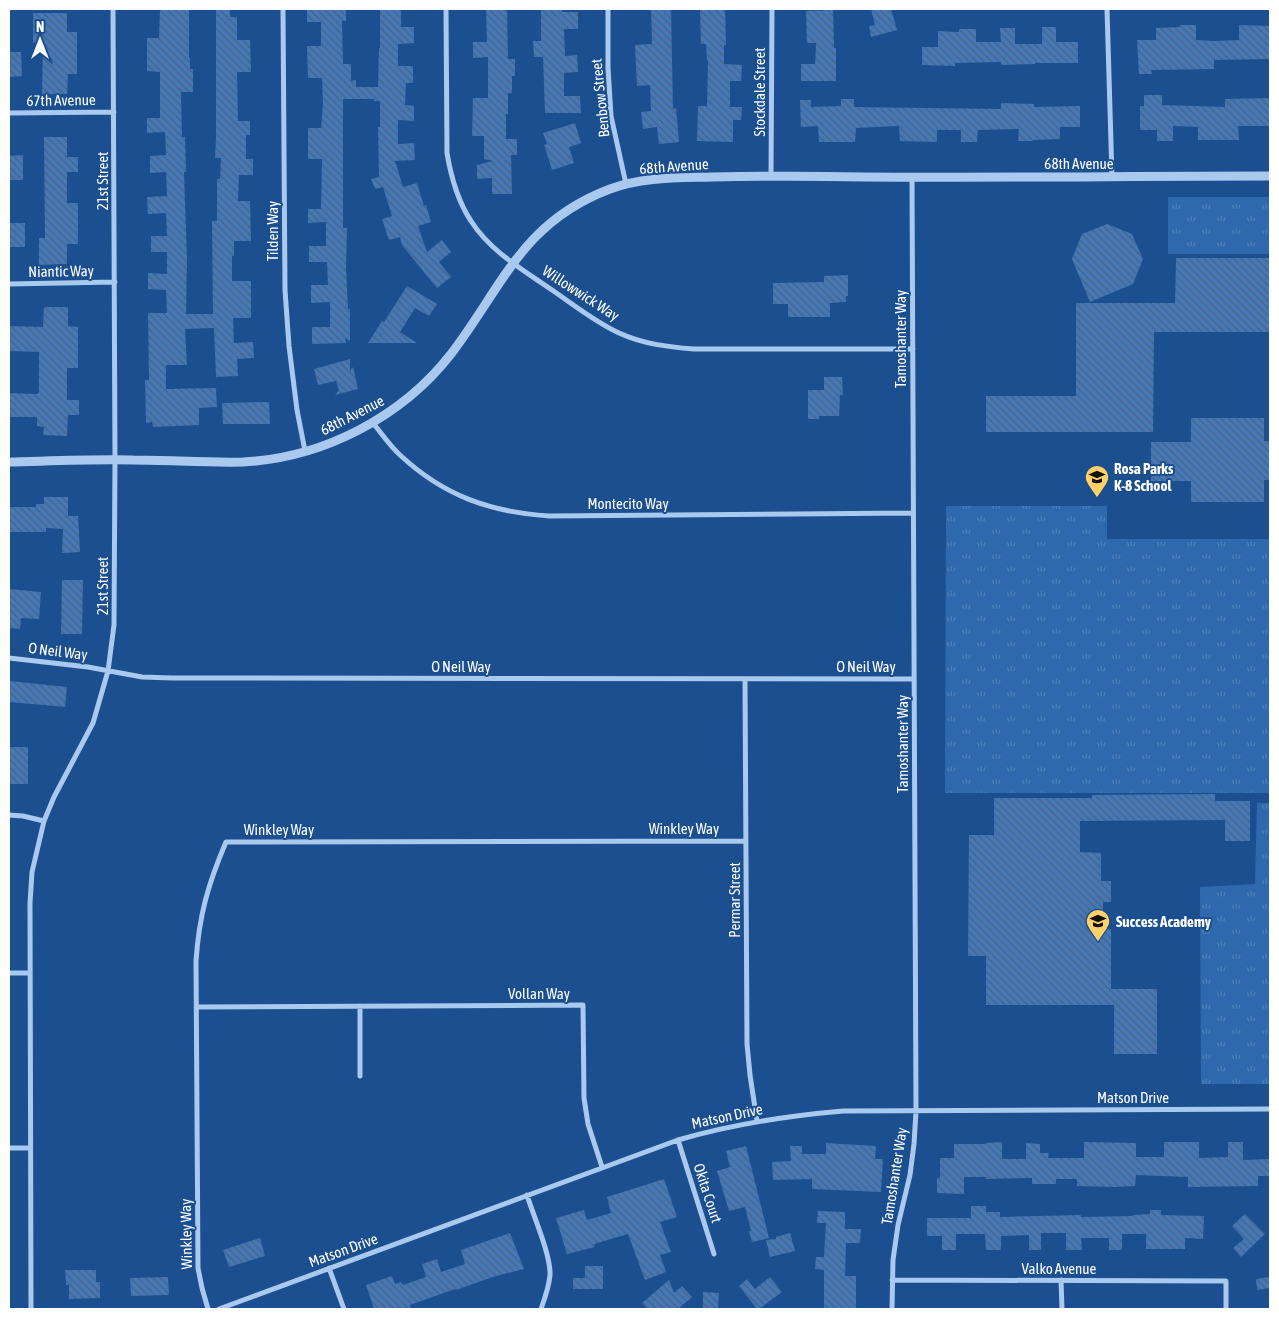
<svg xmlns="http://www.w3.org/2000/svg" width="1279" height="1318" font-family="'Asap Condensed',sans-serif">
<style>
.grass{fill:url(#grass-tufts)}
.building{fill:url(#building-back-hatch)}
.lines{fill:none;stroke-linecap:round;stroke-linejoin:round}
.minor{stroke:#a9c9ee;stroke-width:5}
.tertiary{stroke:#a9c9ee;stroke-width:9}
.labels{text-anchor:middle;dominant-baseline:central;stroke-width:4;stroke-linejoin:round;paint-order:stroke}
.street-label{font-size:15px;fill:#fff;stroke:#1b4f8f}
.poi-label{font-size:15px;font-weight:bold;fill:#fff;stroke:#1b4f8f;text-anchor:start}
</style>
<defs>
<pattern id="grass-tufts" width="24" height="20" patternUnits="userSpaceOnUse" patternTransform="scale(1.25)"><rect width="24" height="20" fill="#2e69ad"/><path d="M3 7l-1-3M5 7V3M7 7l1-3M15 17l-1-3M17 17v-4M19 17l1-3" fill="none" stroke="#4d80b9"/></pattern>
<pattern id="building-back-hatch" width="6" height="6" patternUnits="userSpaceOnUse" patternTransform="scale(1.25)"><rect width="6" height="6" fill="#4478b7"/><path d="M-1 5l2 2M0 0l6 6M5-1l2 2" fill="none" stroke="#486282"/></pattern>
</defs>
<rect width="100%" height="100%" fill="#1b4f8f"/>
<!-- grass -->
<path class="grass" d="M1168 197H1270V254H1168Z
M946 506H1107V539H1270V793H945Z
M1257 803H1270V1084H1201L1200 887 1255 884Z"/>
<!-- building -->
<path class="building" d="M160 9H189V58H190V69H193V92H181L182 137H185L186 172H184L187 259 186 314H213L212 221H217V179H220L221 158H215L216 138V9H230V17H237V40H250L251 72H237L238 121H250V135H246V159H253V175H239L238 201H250L251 241H234V256H232V281H251V318H233L234 343 253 342 254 358 237 359 238 376 216 377 214 328 185 329 187 365H166V389L216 388 217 407 199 408V425L153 427 152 422 146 423 145 380H149L148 313H167L166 290 148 289V273L167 274V252H151V236H167L166 213 148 214 147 197 167 196 166 172 150 173V156L166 155 165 132 147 133V118H160V72L147 71V38H159Z
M307 9H346V21H342L343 64H351V81L356 80V87H378L379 48H380V9H401V27H414V43L398 44V66H413V83H406L405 105 414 106V121L398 120V144L414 143 415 160 395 161 403 187 417 183 424 206 426 205 431 222 418 226 427 252 442 240 451 252 439 262 451 277 437 288 402 245 400 237 389 240 382 219 392 216 383 187 375 189 371 179 379 177 378 127H380V101H374V99H343V228H347L346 268 348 309H350V341L345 338 346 343 312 344V327H330V302L311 303V285H328L327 262H309V246H326V222L308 223V209H321L322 159H308V128H321L323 104 322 78H308L307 46H321V22H307Z
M486 9H507L508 59H515V76H512V93H508V114H506V139H517V155H511L512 194H492V178L477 179V165L493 161 484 159V136H472L473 98H488V57L473 58V42H487Z
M541 9H562V12H578V29H564L565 56 577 55 578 72 564 73V96H580L581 113H545L543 57H534L533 41H541Z
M651 9H671L673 109 676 108 679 142 659 144 657 127 643 129 641 112 651 111 650 85 637 86 635 45 652 44Z
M700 9H725L726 45H724V64L742 65 741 81H730V107H742L741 120H733V142L697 141 698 106H707L708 60H707L706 44H701Z
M871 9H891L897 30 871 37 869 26 875 25Z
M833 10 834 48H836V81H801V64H815L816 43H807L806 11Z
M33 13H67V32H77V74H68L67 94H42L43 43H33Z
M1180 25H1196V40L1214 41 1239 40V25L1270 26V59L1214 60V69L1151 70 1152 74H1139L1137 40H1156V28L1180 27Z
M1042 27H1056V42H1078V63H1035V64L1001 65V62L955 63V66L922 65V47H938V31L959 32V29H976V42H1001L1000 28H1015V44H1042Z
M9 52H21L22 76 9 77Z
M1144 95H1162V105L1225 107V99L1270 98V126H1238L1239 140H1198V127L1173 126V141H1157V130H1140V106H1144Z
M841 99H854V107L1001 109V103L1034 104V107L1080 106V127H1060V139L1033 140V141H1018L1019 129 978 130 977 142H961V130H937V142L900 141 899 126 856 128 855 142H819L818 126 801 127 800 100H811V107L841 106Z
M575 123 581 143 569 147 574 163 552 170 544 145 547 144 543 133Z
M44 137H67V157H78V172H67V203H78V244H67V264L39 265V238H45Z
M23 155V180H9V156Z
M9 223H25V247H9Z
M1107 224 1132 234 1143 259 1133 284 1090 302 1072 259 1082 234Z
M1176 258H1270V332H1154L1153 432H986V396H1076V303H1175Z
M848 275V296H846V302L830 303V317H788V304H773V283L824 282V276Z
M407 286 437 304 429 316 415 308 400 332 417 343H368L382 321 384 322Z
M44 307H68V326L78 327V368H67V400H79V415H68L67 436 43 435 44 427 37 426V417H9V393L37 394 39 392V352L9 351V326L43 327Z
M350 359V371L353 367 358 389 335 395 339 390 336 381 318 385 314 369Z
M824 377H842L843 395H840L839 416H819V419H808V390H824Z
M269 402 270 424H223L222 403Z
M1191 418H1264V441H1270V480H1264V502H1191V481H1151V442H1191Z
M44 497H68V516H78L80 552 62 553 63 529 46 528V532H9V507H36V504H44Z
M62 580H83L82 634H61Z
M10 589 41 592 39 619 21 618 20 629 9 628Z
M9 681 67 687 65 707 9 702Z
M10 747H28V784H9Z
M1215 794V801H1250V841H1225V820L1080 821V852L1101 853V881H1111V902H1103V929H1111V989H1157V1054H1114V1005H986V956H968L969 835H994V798H1092V795Z
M1002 1142V1159H1026V1143L1040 1144V1153H1049L1048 1158H1084V1142L1136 1143V1157H1164V1142H1199V1158L1228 1157V1142H1243V1160L1270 1159V1176H1258V1186L1188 1187V1177L1136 1175 1135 1186 1115 1187 1077 1186V1179H1056V1184H1032V1178L986 1179V1177H964V1194L937 1193V1178H940V1158H954V1144H986V1143Z
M826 1143 876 1146 875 1159H883L881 1192 812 1189V1179L773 1180 772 1162 791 1161 790 1146H802V1154H826Z
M746 1146 769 1238 752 1242 749 1231H751L745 1207 729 1211 717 1171 730 1167 726 1151Z
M664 1179 677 1217 660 1222 671 1252 660 1255 666 1272 645 1280 628 1234 594 1244 595 1247 567 1254 556 1218 584 1210 587 1220 611 1213 607 1197Z
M971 1206H986V1212H1000V1217L1081 1215V1217L1132 1216V1215L1150 1214V1210H1161V1215L1204 1216 1203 1239 1185 1238V1249H1146V1234H1122V1250H1109V1238H1081L1082 1250H1066V1233H1041V1250H1029V1235L1001 1236V1250H986L985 1234H956V1250H942V1236H927V1218H971Z
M818 1211 845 1212V1229H861L860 1243H846L845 1276H856V1309H824V1270L815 1269 816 1257H824L826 1223H817Z
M1245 1214 1265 1234 1241 1257 1233 1248 1244 1239 1232 1226Z
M510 1233 524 1269 496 1276 456 1290 455 1289 410 1305 411 1309H374L366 1285 392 1276 395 1284 401 1282 403 1285 426 1277 422 1264 437 1259 441 1272 465 1264 461 1250Z
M790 1233 795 1251 770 1257 766 1240 776 1239V1237Z
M260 1238 265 1256 229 1267 223 1250Z
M585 1266H603V1289H573V1278H585Z
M65 1270H96V1282H100V1298L69 1299V1285H66Z
M168 1277 169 1295 131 1296 130 1278Z
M770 1277 782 1292 759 1309H757L739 1286 747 1279 755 1289Z
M1270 1277V1288L1257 1290 1256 1279Z
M669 1280 674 1293 682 1286 692 1297 678 1309H648L642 1303Z
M703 1292 719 1293 718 1309H703Z"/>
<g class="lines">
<!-- minor -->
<path class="minor" d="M283 9 285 290 289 346 297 410 305 451
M446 9 447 153C451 177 457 200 471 221 490 251 523 270 552 290 574 305 595 322 619 333 643 344 668 347 694 349H913
M608 9V68L611 116 626 184
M1107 9 1112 177
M9 113 114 112
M771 176 772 9
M9 284 115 282
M373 423C382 434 390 446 400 455 444 496 490 512 549 516L913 513
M9 658 88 667 142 677 172 678 914 679
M745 679 747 1044 750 1075 757 1121
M9 815 23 816 44 821
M9 973H30
M196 1007 583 1005 584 1098 588 1124 602 1167
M360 1076V1006
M678 1140 714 1254
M9 1148H30
M527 1195C533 1215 551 1255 550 1275 549 1287 545 1298 541 1309
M329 1268 344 1309
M892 1280 1226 1281V1309
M1061 1280 1062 1309
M31 1309 30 903 32 872 44 821 54 797 93 723 108 671 114 625 115 459 113 9
M208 1309 202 1288 198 1268 196 961C199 916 208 884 226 842L746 841
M219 1309 678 1140C733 1124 785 1116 843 1111L1270 1109
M892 1309 893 1260 898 1225 910 1175 914 1144 916 1111 912 177"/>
<!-- tertiary -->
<path class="tertiary" d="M9 462C50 461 91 459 133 460 169 460 207 463 243 462 323 458 402 417 451 354 503 286 522 222 610 189 642 177 678 178 712 177 763 176 813 176 864 177 999 178 1135 176 1270 176"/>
</g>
<!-- icons -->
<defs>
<g id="school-pin" transform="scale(1.25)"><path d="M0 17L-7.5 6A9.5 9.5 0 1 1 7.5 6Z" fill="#ffd166" stroke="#1b4f8f"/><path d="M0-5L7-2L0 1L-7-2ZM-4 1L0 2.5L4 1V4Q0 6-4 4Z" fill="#111"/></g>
</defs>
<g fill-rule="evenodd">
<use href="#school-pin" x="1097" y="477"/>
<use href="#school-pin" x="1098" y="921"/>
</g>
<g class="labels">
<!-- street labels -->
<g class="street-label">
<text transform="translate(759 92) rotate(-90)">Stockdale Street</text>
<text transform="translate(600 98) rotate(-96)">Benbow Street</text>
<text transform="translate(61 100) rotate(-1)">67th Avenue</text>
<text x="1079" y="163">68th Avenue</text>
<text transform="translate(674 166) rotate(-4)">68th Avenue</text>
<text transform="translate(102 181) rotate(-90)">21st Street</text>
<text transform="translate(272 231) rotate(-90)">Tilden Way</text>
<text transform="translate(61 271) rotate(-1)">Niantic Way</text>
<text transform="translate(581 293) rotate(33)">Willowwick Way</text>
<text transform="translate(900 339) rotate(-90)">Tamoshanter Way</text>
<text transform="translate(352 415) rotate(-27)">68th Avenue</text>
<text x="628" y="503">Montecito Way</text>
<text transform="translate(102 586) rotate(-90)">21st Street</text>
<text transform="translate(58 651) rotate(7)">O Neil Way</text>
<text x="461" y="666">O Neil Way</text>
<text x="866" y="666">O Neil Way</text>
<text transform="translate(902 744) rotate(-90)">Tamoshanter Way</text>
<text x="684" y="828">Winkley Way</text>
<text x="279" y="829">Winkley Way</text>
<text transform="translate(734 900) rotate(-90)">Permar Street</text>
<text x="539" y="993">Vollan Way</text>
<text x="1133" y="1097">Matson Drive</text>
<text transform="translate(727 1116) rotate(-12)">Matson Drive</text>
<text transform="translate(894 1176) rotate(-81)">Tamoshanter Way</text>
<text transform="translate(708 1193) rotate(72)">Okita Court</text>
<text transform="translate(186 1234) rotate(-91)">Winkley Way</text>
<text transform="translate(343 1250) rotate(-20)">Matson Drive</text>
<text x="1059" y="1268">Valko Avenue</text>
</g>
<!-- poi labels -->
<g class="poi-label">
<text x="1114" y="468">Rosa Parks<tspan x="1114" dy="17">K-8 School</tspan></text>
<text x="1116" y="921">Success Academy</text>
</g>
</g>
<!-- border -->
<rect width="1279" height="1318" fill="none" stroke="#ffffff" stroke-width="20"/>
<!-- north arrow -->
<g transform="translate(40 40)" stroke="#1b4f8f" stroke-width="4" paint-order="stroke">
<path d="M0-4L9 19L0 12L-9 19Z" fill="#ffffff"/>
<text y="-8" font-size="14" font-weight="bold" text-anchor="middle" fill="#ffffff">N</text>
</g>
</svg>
